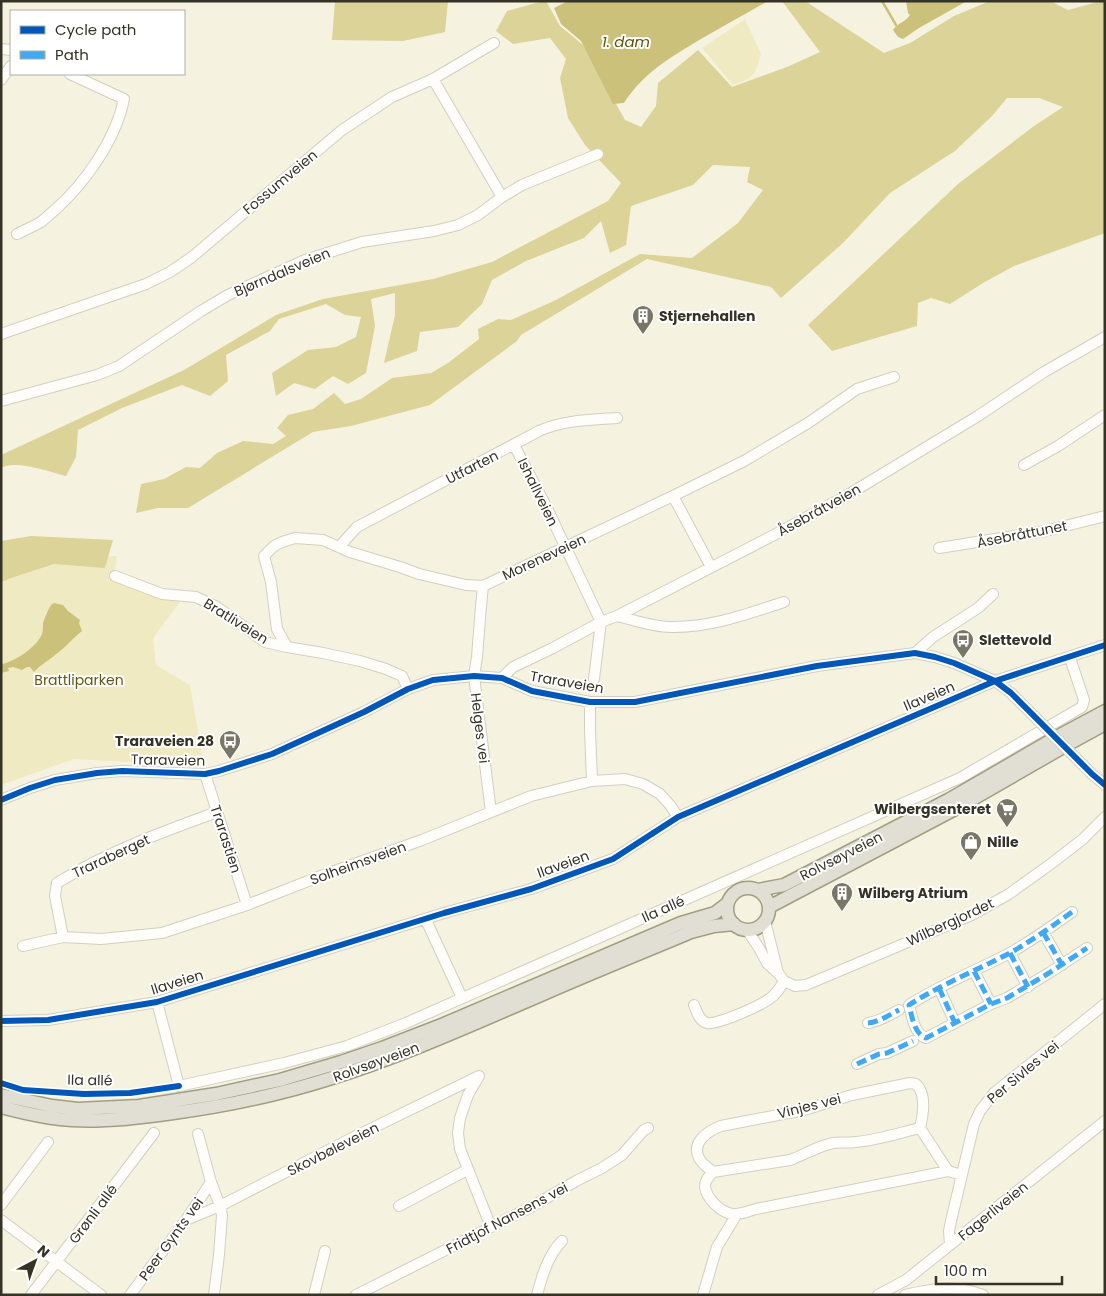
<svg xmlns="http://www.w3.org/2000/svg" width="1106" height="1296" font-family="Poppins,sans-serif">
<style>
.green{fill:#f0eac2}
.forest{fill:#dbd397}
.water{fill:#cbc17a}
.lines{fill:none;stroke-linecap:round;stroke-linejoin:round}
.stream{stroke:#cbc17a;stroke-width:2.5}
.minor-casing{stroke:#d1cfc1;stroke-width:12}
.major-casing{stroke:#a19e82;stroke-width:15}
.minor{stroke:#fefdfa;stroke-width:10}
.major{stroke:#e1dfd3;stroke-width:12}
.minor-bridge-casing{stroke:#d1cfc1;stroke-width:12;stroke-linecap:butt}
.minor-bridge{stroke:#fefdfa;stroke-width:10}
.quiet{stroke:#3fa9f5;stroke-width:5;stroke-dasharray:10 5;stroke-linecap:butt}
.cycleway-casing{stroke:#fff;stroke-width:9}
.cycleway{stroke:#0057b8;stroke-width:6}
.labels{text-anchor:middle;dominant-baseline:central;stroke-width:4;stroke-linejoin:round;paint-order:stroke}
.street-label{font-size:14px;fill:#353326;stroke:#fff}
.poi-label{font-size:14px;font-weight:bold;fill:#353326;stroke:#fff;text-anchor:start}
.park-label{font-size:14px;fill:#635913;stroke:#fff}
.water-label{font-size:15px;font-style:italic;fill:#5d530a;stroke:#fff}
</style>
<rect width="100%" height="100%" fill="#f5f3e0"/>
<!-- green -->
<path class="green" d="M745 19 761 54C756 75 753 78 733 85L702 48Z
M117 556 115 572 183 598 153 638 156 665 190 685 204 766 74 759 1 785V562Z"/>
<!-- forest -->
<path class="forest" d="M335 1H448L445 32 403 41 332 40Z
M543 1H546L560 26 583 45 625 120 641 127 656 106 658 83 698 50 732 87 787 67 820 52 782 1H805L884 53 910 43 954 16 990 1H1050L1068 10 1101 1H1105V233L1014 266 983 283 950 304 931 298 918 303 917 326 832 351 808 325 958 184 1034 126 1063 107 1039 98H1007L992 116 955 151 890 193 843 243 781 298 771 287 647 259 521 335 517 341 430 405 351 426 313 432 188 508H158L136 513 141 484 164 479 186 467 200 468 217 453 243 441 273 444 286 436 277 428 288 415 313 409 334 393 345 404 361 399 392 378 431 373 448 363 479 339 478 329 498 319 511 320 556 300 640 254 692 258 738 223 763 190 747 182 750 167 713 165 693 185 631 206 626 245 610 253 601 221 584 238 526 261 492 280 482 304 458 327 420 332 417 351 384 363 395 315V293L371 299 375 326 366 373 348 384 333 376 315 389 294 383 276 396 272 373 308 350 336 347 356 337 361 317 345 315 326 304 279 319 270 331 226 355 228 381 210 396 182 385 122 408 78 430 76 457 66 476C51 472 14 459 1 468V455L184 370 276 315 323 299 433 279 492 262 608 201 621 183 585 145 568 118 560 78 566 59 550 38 513 44 496 31 507 11Z
M31 536 113 540 105 568 54 564 14 577 1 582V541Z"/>
<!-- water -->
<path class="water" d="M568 1H768C746 14 723 26 701 39 671 57 643 73 624 103L613 104 581 41 561 24 554 8Z
M906 1H967L919 28 903 39 898 37 893 30C897 23 906 22 910 15L908 13Z
M54 603 63 605 68 611 80 620 79 623 82 631C73 638 65 648 55 655 48 661 40 665 34 672L30 667H27L22 670 13 667 8 668 9 671 1 673 2 664C14 662 37 647 42 634 43 631 43 627 43 623 45 617 48 610 51 605Z"/>
<g class="lines">
<!-- stream -->
<path class="stream" d="M882 1 896 25"/>
<!-- minor casing -->
<g class="minor-casing">
<path id="minor" d="M1 49 11 50
M433 79 494 43
M1 80 11 66
M17 234C25 230 34 226 41 222 46 218 51 213 56 209 86 182 116 139 124 99L70 74
M1 334 146 284 170 272 192 257 342 130 392 97 433 79 502 197
M1 401 97 375 119 366 201 311 228 295 305 260 362 242 434 231 458 225 478 215 502 197 522 185 598 154
M514 445 546 506 601 622 594 679
M1024 465 1058 446 1105 415
M673 496 711 567
M339 547 357 527 539 431C564 420 590 420 617 418
M939 548 1045 531 1105 516
M115 576 162 594 196 597 217 607 265 642 287 647 323 653 360 661 386 669 402 676 408 689
M483 586 481 606 477 657 474 676 491 812
M617 616C634 620 653 627 670 627 710 628 747 614 784 602
M287 647 277 629 271 582 264 556 274 546 282 542 295 538 323 540 350 552 400 567 419 574 466 585 483 586 673 496 744 461 808 423 857 389 894 377
M915 653 933 637 978 608 993 594
M502 678 513 667 553 648 601 622 617 616 774 535 846 496 978 416 1044 372 1105 337
M590 702V730L592 781
M205 774 247 905
M1092 774 1105 785
M1 800 30 788 55 780 97 773 122 771 205 774 219 771 272 754 364 712 408 689 433 680 474 676 502 678 532 691 590 702H635L817 666 915 653 935 657 954 663 995 681 1011 693 1024 706
M1072 912C1051 927 1030 942 1008 954 975 971 940 985 909 1005 912 1016 914 1034 926 1038L991 1004 1007 998 1049 973 1087 948
M426 920 462 998
M765 921 778 973
M747 930 759 948 767 963 779 974 784 981 795 986 806 985 972 915 1009 894 1052 863 1083 839 1105 817
M1043 932 1062 965
M63 937 55 896 57 883C107 852 162 832 217 812
M23 946 63 937 101 939 162 933 247 905 326 874 422 840 531 796 592 781 625 779 643 784 660 794 670 805 678 817
M1010 953 1028 987
M974 971 991 1004
M939 988 955 1023
M157 1002 179 1086 284 1063 347 1046 406 1023 960 778 1082 707 1084 700 1070 658
M694 1005C697 1012 699 1021 707 1023 717 1025 760 1006 769 999 776 995 780 988 784 981
M1 1021 48 1020 157 1002 444 913 531 889 613 859 678 817 995 681 1105 645
M868 1023C879 1022 889 1015 899 1010
M857 1064 879 1054 887 1053 913 1041
M479 1076 468 1095 460 1118 458 1133 460 1149 491 1227
M920 1128C899 1133 878 1140 856 1142 848 1143 840 1142 833 1143 818 1146 804 1155 790 1160L713 1172C709 1176 705 1180 705 1186 706 1199 721 1212 732 1214 740 1215 749 1211 756 1209L948 1171 962 1175
M920 1128 948 1171
M198 1134 211 1182 220 1206 222 1215 219 1255 214 1295
M713 1172C708 1168 702 1164 699 1158 691 1142 708 1131 721 1126L804 1110 852 1095 910 1083 916 1084C927 1094 923 1115 920 1128
M1 1205 48 1142
M399 1206 467 1170
M1 1220 101 1295
M186 1220 220 1206 350 1139 479 1076
M950 1245 949 1231 951 1221 974 1124 980 1111 994 1093 1105 1004
M31 1295 154 1133
M130 1295 186 1220 211 1182
M314 1295 325 1251
M356 1295 531 1207 576 1181 602 1168 622 1155 644 1130 648 1128
M537 1295C542 1276 548 1255 562 1241
M703 1295 717 1247 737 1214
M878 1295 906 1280 1105 1121
M905 1295C932 1288 956 1285 983 1295"/>
</g>
<!-- major casing -->
<g class="major-casing">
<path id="major" d="M727 909a21 21 0 1 1 42 0a21 21 0 1 1-42 0Z
M758 890 784 885 950 799 1064 733 1105 711
M769 907 957 808 1072 742 1105 724
M1 1095 52 1106 78 1109 139 1106 216 1094 280 1080 341 1062 382 1048 444 1024 681 923 715 913 728 903
M1 1107C24 1113 48 1119 72 1120 106 1122 139 1118 173 1113 227 1106 282 1094 335 1077 405 1055 473 1024 541 995 591 973 641 953 691 932L714 926 734 924"/>
</g>
<!-- minor -->
<use href="#minor" class="minor"/>
<!-- major -->
<use href="#major" class="major"/>
<!-- minor-bridge casing -->
<g class="minor-bridge-casing">
<path id="minor-bridge" d="M1024 706 1092 774"/>
</g>
<!-- minor-bridge -->
<use href="#minor-bridge" class="minor-bridge"/>
<!-- quiet -->
<path class="quiet" d="M1072 912C1051 927 1030 942 1008 954 975 971 940 985 909 1005 912 1016 914 1034 926 1038L991 1004 1007 998 1049 973 1087 948
M1043 932 1062 965
M1010 953 1028 987
M974 971 991 1004
M939 988 955 1023
M868 1023C879 1022 889 1015 899 1010
M857 1064 879 1054 887 1053 913 1041"/>
<!-- cycleway casing -->
<g class="cycleway-casing">
<path id="cycleway" d="M1 800 30 788 55 780 97 773 122 771 205 774 219 771 272 754 364 712 408 689 433 680 474 676 502 678 532 691 590 702H635L817 666 915 653 935 657 954 663 995 681 1011 693 1092 774 1105 785
M1 1021 48 1020 157 1002 444 913 531 889 613 859 678 817 995 681 1105 645
M1 1083 23 1090 84 1094 130 1093 179 1086"/>
</g>
<!-- cycleway -->
<use href="#cycleway" class="cycleway"/>
</g>
<!-- icons -->
<defs>
<g id="building-pin" transform="scale(1.125)"><path d="M0 17L-7.5 6A9.5 9.5 0 1 1 7.5 6Z" fill="#787667" stroke="#fff"/><path d="M-4-6H4V6H1V3H-1V6H-4ZM-2.5-4.3h1.7v1.8h-1.7ZM.8-4.3h1.7v1.8H.8ZM-2.5-1h1.7V.8h-1.7ZM.8-1h1.7V.8H.8Z" fill="#fff"/></g>
<g id="bus-pin" transform="scale(1.125)"><path d="M0 17L-7.5 6A9.5 9.5 0 1 1 7.5 6Z" fill="#787667" stroke="#fff"/><path d="M-5-6H5V4H4V6H2V4H-2V6H-4V4H-5ZM-3.5-4V0h7V-4ZM-3.5 1.2v1.5H-2V1.2ZM2 1.2v1.5H3.5V1.2Z" fill="#fff"/></g>
<g id="supermarket-pin" transform="scale(1.125)"><path d="M0 17L-7.5 6A9.5 9.5 0 1 1 7.5 6Z" fill="#787667" stroke="#fff"/><path d="M-6-5.5h2.5l.6 2H6L4.5 2H-2.5L-4.4-4H-6ZM-1.5 3.2a1.3 1.3 0 1 0 .1 0ZM3 3.2a1.3 1.3 0 1 0 .1 0Z" fill="#fff"/></g>
<g id="shop-pin" transform="scale(1.125)"><path d="M0 17L-7.5 6A9.5 9.5 0 1 1 7.5 6Z" fill="#787667" stroke="#fff"/><path d="M-5-2.5h2.3a2.7 3.5 0 0 1 5.4 0H5L5.5 6h-11ZM-1.5-2.5h3a1.5 2.3 0 0 0-3 0Z" fill="#fff"/></g>
</defs>
<g fill-rule="evenodd">
<use href="#building-pin" x="643" y="316"/>
<use href="#bus-pin" x="963" y="640"/>
<use href="#bus-pin" x="230" y="741"/>
<use href="#supermarket-pin" x="1007" y="809"/>
<use href="#shop-pin" x="971" y="842"/>
<use href="#building-pin" x="842" y="893"/>
</g>
<g class="labels">
<!-- street labels -->
<g class="street-label">
<text transform="translate(280 182) rotate(-40)">Fossumveien</text>
<text transform="translate(282 272) rotate(-23)">Bjørndalsveien</text>
<text transform="translate(472 467) rotate(-27)">Utfarten</text>
<text transform="translate(538 492) rotate(64)">Ishallveien</text>
<text transform="translate(819 510) rotate(-29)">Åsebråtveien</text>
<text transform="translate(1022 534) rotate(-11)">Åsebråttunet</text>
<text transform="translate(544 557) rotate(-25)">Moreneveien</text>
<text transform="translate(236 621) rotate(32)">Bratliveien</text>
<text transform="translate(567 682) rotate(10)">Traraveien</text>
<text transform="translate(929 696) rotate(-23)">Ilaveien</text>
<text transform="translate(480 728) rotate(83)">Helges vei</text>
<text transform="translate(168 760) rotate(1)">Traraveien</text>
<text transform="translate(226 839) rotate(72)">Trarastien</text>
<text transform="translate(111 856) rotate(-25)">Traraberget</text>
<text transform="translate(841 856) rotate(-27)">Rolvsøyveien</text>
<text transform="translate(358 863) rotate(-20)">Solheimsveien</text>
<text transform="translate(563 864) rotate(-20)">Ilaveien</text>
<text transform="translate(663 909) rotate(-24)">Ila allé</text>
<text transform="translate(950 922) rotate(-25)">Wilbergjordet</text>
<text transform="translate(177 982) rotate(-17)">Ilaveien</text>
<text transform="translate(376 1062) rotate(-20)">Rolvsøyveien</text>
<text transform="translate(1023 1072) rotate(-40)">Per Sivles vei</text>
<text transform="translate(90 1080) rotate(1)">Ila allé</text>
<text transform="translate(809 1106) rotate(-14)">Vinjes vei</text>
<text transform="translate(333 1149) rotate(-27)">Skovbøleveien</text>
<text transform="translate(993 1211) rotate(-39)">Fagerliveien</text>
<text transform="translate(93 1214) rotate(-53)">Grønli allé</text>
<text transform="translate(507 1218) rotate(-28)">Fridtjof Nansens vei</text>
<text transform="translate(171 1239) rotate(-54)">Peer Gynts vei</text>
</g>
<!-- poi labels -->
<g class="poi-label">
<text x="659" y="316">Stjernehallen</text>
<text x="979" y="640">Slettevold</text>
<text x="214" y="741" text-anchor="end">Traraveien 28</text>
<text x="991" y="809" text-anchor="end">Wilbergsenteret</text>
<text x="987" y="842">Nille</text>
<text x="858" y="893">Wilberg Atrium</text>
</g>
<!-- park labels -->
<g class="park-label">
<text x="79" y="680">Brattliparken</text>
</g>
<!-- water labels -->
<g class="water-label">
<text x="626" y="41">1. dam</text>
</g>
</g>
<!-- border -->
<rect width="1106" height="1296" fill="none" stroke="#353326" stroke-width="5"/>
<!-- legend -->
<rect x="10" y="10" width="175" height="65" fill="#ffffff" stroke="#aeada8"/>
<rect x="20" y="26" width="25" height="8" fill="#0057b8" stroke="#aeada8"/>
<text x="55" y="35" font-size="15" fill="#353326">Cycle path</text>
<rect x="20" y="51" width="25" height="8" fill="#3fa9f5" stroke="#aeada8"/>
<text x="55" y="60" font-size="15" fill="#353326">Path</text>
<!-- north arrow -->
<g transform="translate(35 1261) rotate(41)" stroke="#ffffff" stroke-width="4" paint-order="stroke">
<path d="M0-4L9 19L0 12L-9 19Z" fill="#353326"/>
<text y="-8" font-size="14" font-weight="bold" text-anchor="middle" fill="#353326">N</text>
</g>
<!-- scale -->
<path d="M936 1276v8h126v-8" fill="none" stroke="#353326" stroke-width="2.5"/>
<text x="944" y="1276" font-size="15" fill="#353326" stroke="#ffffff" stroke-width="4" paint-order="stroke">100 m</text>
</svg>
